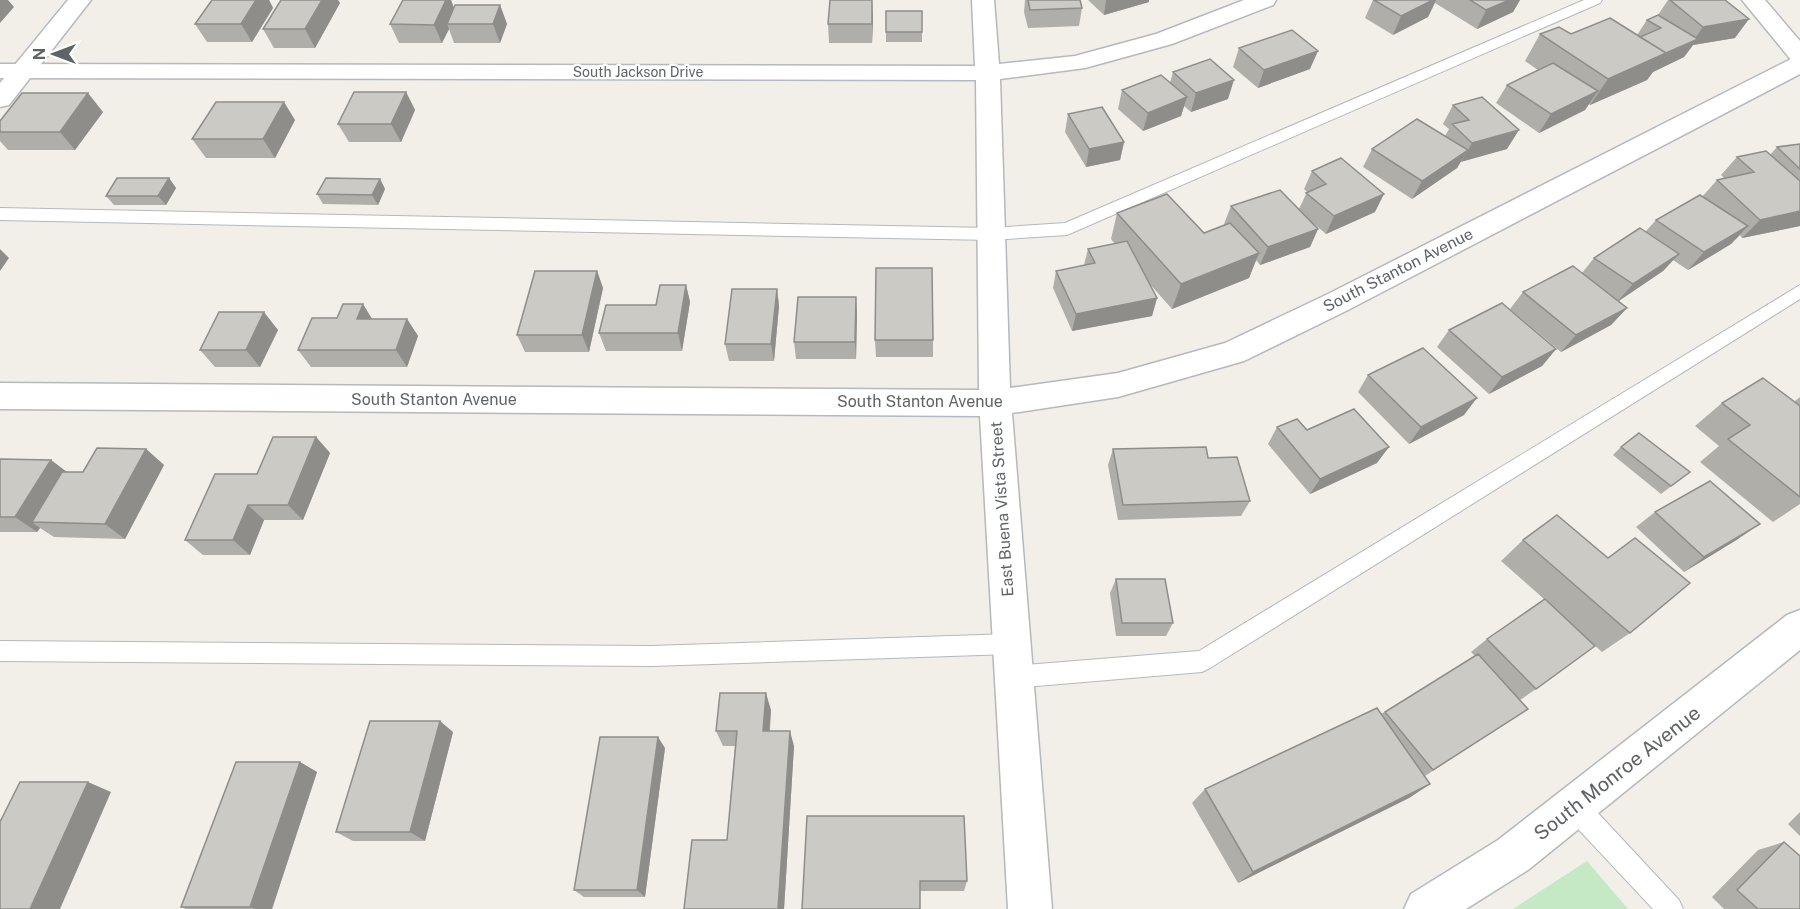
<svg xmlns="http://www.w3.org/2000/svg" width="1800" height="909" font-family="'Public Sans',sans-serif">
<style>
.green{fill:#c5e8c5}
.lines{fill:none;stroke-linecap:round;stroke-linejoin:round}
.lane-casing{stroke:#b5b8bc;stroke-width:2}
.street-casing{stroke:#b5b8bc;stroke-width:3}
.secondary-casing{stroke:#b6babf;stroke-width:3}
.lane{fill:#fff;fill-rule:evenodd}
.street{fill:#fff;fill-rule:evenodd}
.secondary{fill:#fff;fill-rule:evenodd}
.wall{fill:#afaea9}
.shaded-wall{fill:#8f8d8a}
.building{fill:#cccac5;stroke:#8f8d8a;stroke-width:1.5}
.labels{text-anchor:middle;dominant-baseline:central;stroke-width:4.5;stroke-linejoin:round;paint-order:stroke}
.far-street-label{font-size:14px;fill:#5f6368;stroke:#fff}
.street-label{font-size:16px;fill:#5f6368;stroke:#fff}
.near-street-label{font-size:20px;fill:#5f6368;stroke:#fff}
</style>
<rect width="100%" height="100%" fill="#f1efe8"/>
<!-- green -->
<path class="green" d="M1587 861 1628 909H1513Z"/>
<g class="lines">
<!-- lane casing -->
<g class="lane-casing">
<path id="lane" d="M1584 0H1602L1600 3 1067 235 991 240 0 220V208L991 228 1065 223Z
M1800 285V299L1210 668 1202 672 1014 688 1006 685 1003 677 1006 669 1014 666 1199 651Z
M1011 634 1019 637 1022 644 1019 651 1011 654 652 666 0 661V641L652 646Z
M1574 794 1583 797 1679 900 1683 909H1653L1565 815 1562 806 1565 797Z"/>
</g>
<!-- street casing -->
<g class="street-casing">
<path id="street" d="M972 0H994L999 64 1075 56 1156 34 1244 0H1276L1273 5 1172 44 1085 68 1000 79 1010 388 1118 373 1225 343 1328 294 1791 59 1800 57V74L1348 310 1244 361 1118 397 1012 413 1052 909H1008L980 416 0 409V383L979 390 976 80 0 78V64L975 66Z
M1800 610V650L1528 870 1466 909H1404L1411 894 1498 840 1787 615Z"/>
</g>
<!-- secondary casing -->
<g class="secondary-casing">
<path id="secondary" d="M68 0H91L9 105 0 107V83Z
M1742 0H1765L1800 41V63L1792 61Z"/>
</g>
<!-- lane -->
<use href="#lane" class="lane"/>
<!-- street -->
<use href="#street" class="street"/>
<!-- secondary -->
<use href="#secondary" class="secondary"/>
</g>
<!-- wall -->
<path class="wall" d="M212 0H269L273 8 252 42H207L195 24Z
M281 0H338L340 3 315 48H274L263 29Z
M403 0H451L454 8 500 5 507 24 500 43H454L449 29 442 43H399L390 24Z
M1025 0H1080L1082 8 1079 26 1028 28 1024 12Z
M1088 0H1149V2L1104 15Z
M1373 0H1520L1513 12 1477 29 1435 3 1428 17 1393 35 1365 18Z
M1668 0H1670L1735 38 1693 45 1684 57 1653 72 1647 80 1590 105 1589 104 1585 110 1539 133 1496 103 1507 85 1538 70 1525 61 1540 34 1637 35 1647 20 1658 15Z
M886 11H922V42H886Z
M873 19 872 43H829L828 24Z
M1239 48 1310 69 1258 88 1233 67Z
M1173 72 1228 99 1191 112 1184 106 1181 116 1143 131 1118 109 1122 90 1170 83Z
M406 92 415 110 401 142H349L338 124Z
M1453 105 1507 149 1461 161 1457 168 1412 199 1363 167 1372 149 1445 136 1449 129 1443 124Z
M103 112 75 150H8L0 141V121Z
M1068 114 1124 142 1120 160 1086 167 1065 132Z
M295 120 275 158H206L192 139Z
M1800 144V226L1742 238 1740 235 1731 244 1688 270 1673 260 1663 271 1619 301 1627 308 1611 325 1561 352 1510 309 1523 292 1582 273 1594 258 1646 231 1656 220 1702 197 1717 180 1724 178 1721 175 1737 157 1770 155 1777 147Z
M1312 171 1375 212 1326 234 1313 223 1318 229 1310 247 1260 265 1256 260 1249 278 1172 309 1149 283 1157 298 1152 316 1072 331 1053 288 1056 271 1084 265 1088 249 1115 244 1111 239 1117 213 1204 233 1225 225 1224 224 1231 206 1299 209 1307 192 1304 189Z
M169 178 176 188 166 205H114L106 196Z
M380 179 385 189 378 205 323 204 317 194Z
M597 271 603 288 589 352H525L517 335Z
M686 285 690 302 682 351H606L599 333 656 305Z
M777 289 779 306 774 361H729L725 344Z
M856 297 857 314 856 359H796L794 342Z
M373 319H407L418 336 407 367H311L298 350Z
M278 330 260 367H215L200 350Z
M1449 330 1556 349 1542 366 1489 394 1437 347Z
M875 340H933V357H876Z
M1368 375 1464 415 1409 444 1358 392Z
M1800 397V504L1773 522 1700 462 1719 446 1695 426 1722 403 1794 402Z
M1277 427 1377 463 1310 494 1268 444Z
M316 437 330 453 303 520H264L250 555H203L185 540 257 474Z
M1621 447 1690 472 1661 494 1613 455Z
M146 449 164 465 125 539 54 537 40 528 37 532H0V459L51 460 66 472H83Z
M1113 449 1208 458 1250 501 1241 516 1118 520 1108 465Z
M1655 512 1738 539 1684 572 1636 527Z
M1523 540 1630 633 1602 652 1573 626 1536 689 1520 700 1528 709 1425 776 1430 784 1409 798 1238 883 1192 803 1205 789 1381 714 1475 656 1471 652 1487 639 1544 599 1501 561Z
M1116 579 1173 623 1166 636H1116L1110 593Z
M771 710 770 731 794 746 784 909H684L727 840 735 746H723L716 731Z
M453 732 425 841H353L336 832Z
M665 748 645 897H584L574 890Z
M300 762 317 772 272 909H186L181 907Z
M1800 812V836L1788 824Z
M807 816 967 881 964 891H920Z
M1784 842 1800 909H1724L1712 897 1758 850Z"/>
<!-- shaded-wall -->
<path class="shaded-wall" d="M0 0H8L14 7 0 23Z
M256 0H269L273 8 252 42 241 24Z
M322 0H338L340 3 315 48 305 29Z
M446 0H451L456 14 447 24 449 29 442 43 434 25Z
M872 0 873 19 872 43Z
M1106 0H1149V2L1104 15Z
M1433 0H1436L1428 17 1393 35 1401 16Z
M1509 0H1520L1513 12 1477 29 1486 10Z
M500 5 507 24 500 43 493 24Z
M1749 19 1735 38 1693 45 1684 57 1653 72 1647 80 1590 105 1608 79 1693 41 1703 27Z
M1318 51 1310 69 1258 88 1264 70Z
M1234 80 1228 99 1191 112 1196 93Z
M1598 91 1585 110 1539 133 1551 114Z
M406 92 415 110 401 142 391 124Z
M88 93 103 112 75 150 60 132Z
M1187 97 1181 116 1143 131 1148 113Z
M284 102 295 120 275 158 263 139Z
M1519 130 1507 149 1461 162 1472 143Z
M1124 142 1120 160 1086 167 1089 149Z
M1468 150 1457 168 1412 199 1422 181Z
M169 178 176 188 166 205 158 196Z
M380 179 385 189 378 205 372 195Z
M1384 194 1375 212 1326 234 1334 216Z
M1800 211V226L1742 238 1760 220Z
M1748 226 1731 244 1688 270 1704 252Z
M1318 229 1310 247 1260 265 1268 247Z
M0 249 9 258 0 271Z
M1259 253 1249 278 1172 309 1181 284Z
M1679 254 1663 271 1617 302 1633 284Z
M597 271 603 288 589 352 582 335Z
M686 285 690 302 682 351 678 333Z
M777 289 779 306 774 361 771 344Z
M856 297 857 314 856 359 855 342Z
M1157 298 1152 316 1072 331 1076 314Z
M363 304 374 322 357 319Z
M1627 308 1611 325 1561 352 1576 335Z
M264 312 278 330 260 367 246 350Z
M407 319 418 336 407 367 396 350Z
M1556 349 1542 366 1489 394 1502 377Z
M1477 398 1464 415 1409 444 1421 427Z
M316 437 330 453 303 520 288 505Z
M1389 447 1377 463 1310 494 1320 479Z
M146 449 164 465 125 539 105 524Z
M51 460 71 475 32 522 40 528 37 532 15 517Z
M248 505 264 520 250 555 233 540Z
M1760 524 1738 539 1684 572 1704 557Z
M766 693 771 710 768 746 763 731Z
M440 721 453 732 425 841 410 832Z
M790 731 794 746 784 909H778Z
M658 737 665 748 645 897 637 890Z
M300 762 317 772 272 909H255L250 907Z
M88 782 111 792 60 909H30Z
M1430 784 1409 798 1238 883 1253 872Z"/>
<!-- building -->
<path class="building" d="M212 0H256L241 24H195Z
M281 0H322L305 29H263Z
M403 0H446L434 25 390 24Z
M830 0H872V24H828Z
M1028 0H1080L1082 8 1030 10Z
M1374 0H1433L1401 16Z
M1470 0H1509L1486 10Z
M1670 0H1725L1749 19 1703 27Z
M455 5H500L493 24H447Z
M886 11H922V32H886Z
M1658 15 1698 39 1666 53 1640 37 1661 28 1647 20Z
M1610 18 1666 53 1608 79 1540 34 1559 27 1571 34Z
M1292 30 1318 51 1264 70 1239 48Z
M1210 59 1234 80 1196 93 1173 72Z
M1553 63 1598 91 1551 114 1507 85Z
M1161 75 1187 97 1148 113 1122 90Z
M354 92H406L391 124H338Z
M22 93H88L60 132H0V121Z
M1482 97 1519 130 1472 143 1452 124 1469 120 1453 105Z
M216 102H284L263 139H192Z
M1102 107 1124 142 1089 149 1068 114Z
M1417 119 1468 150 1422 181 1372 149Z
M1800 144V169L1777 147Z
M1766 151 1800 181V211L1760 220 1717 180 1754 172 1737 157Z
M1341 158 1384 194 1334 216 1306 193 1326 184 1312 171Z
M117 178H169L158 196H106Z
M326 178 380 179 372 195 317 194Z
M1280 190 1318 229 1268 247 1231 206Z
M1167 194 1204 233 1230 223 1259 253 1181 284 1117 213Z
M1700 195 1748 226 1704 252 1656 220Z
M1640 228 1679 254 1633 284 1594 258Z
M1127 241 1157 298 1076 314 1056 271 1095 263 1088 249Z
M1573 266 1627 308 1576 335 1523 292Z
M876 268H932L933 340H875Z
M535 271H597L582 335H517Z
M660 285H686L678 333H599L606 305H656Z
M732 289H777L771 344H725Z
M798 297H856L855 342H794Z
M1502 303 1556 349 1502 377 1449 330Z
M343 304H363L357 319H407L396 350H298L312 318H337Z
M219 312H264L246 350H200Z
M1423 348 1477 398 1421 427 1368 375Z
M1763 378 1800 406V497L1728 439 1750 425 1722 403Z
M1354 409 1389 447 1320 479 1277 427 1297 419 1307 430Z
M1639 433 1690 472 1671 486 1621 447Z
M273 437H316L288 505H248L233 540H185L215 474H257Z
M1206 447 1208 458 1237 457 1250 501 1123 505 1113 449Z
M97 448 146 449 105 524 32 522 62 472H83Z
M0 459 51 460 15 517H0Z
M1710 481 1760 524 1704 557 1655 512Z
M1557 515 1608 558 1635 538 1690 583 1630 633 1523 540Z
M1116 579H1165L1173 623H1122Z
M1545 599 1595 646 1536 689 1487 639Z
M1478 654 1528 709 1433 770 1385 712Z
M720 693H766L763 731H790L778 909H684L692 840H727L737 731H716Z
M1377 708 1430 784 1253 872 1205 789Z
M370 721H440L410 832H336Z
M600 737H658L637 890H574Z
M236 762H300L250 907H181Z
M20 782H88L30 909H0V822Z
M807 816H964L967 881H920V909H802Z
M1784 842 1800 856V909H1758L1737 890Z"/>
<g class="labels">
<!-- far-street labels -->
<g class="far-street-label">
<text x="638" y="72">South Jackson Drive</text>
</g>
<!-- street labels -->
<g class="street-label">
<text transform="translate(1398 270) rotate(-27)">South Stanton Avenue</text>
<text x="434" y="399">South Stanton Avenue</text>
<text x="920" y="401">South Stanton Avenue</text>
<text transform="translate(1002 509) rotate(-94)">East Buena Vista Street</text>
</g>
<!-- near-street labels -->
<g class="near-street-label">
<text transform="translate(1617 773) rotate(-38)">South Monroe Avenue</text>
</g>
</g>
<!-- north arrow -->
<g transform="translate(54 54) rotate(270)" stroke="#ffffff" stroke-width="4.5" paint-order="stroke">
<path d="M0-4.5L10 22L0 15L-10 22Z" fill="#5f6368"/>
<text y="-9" font-size="16" font-weight="bold" text-anchor="middle" fill="#5f6368">N</text>
</g>
</svg>
